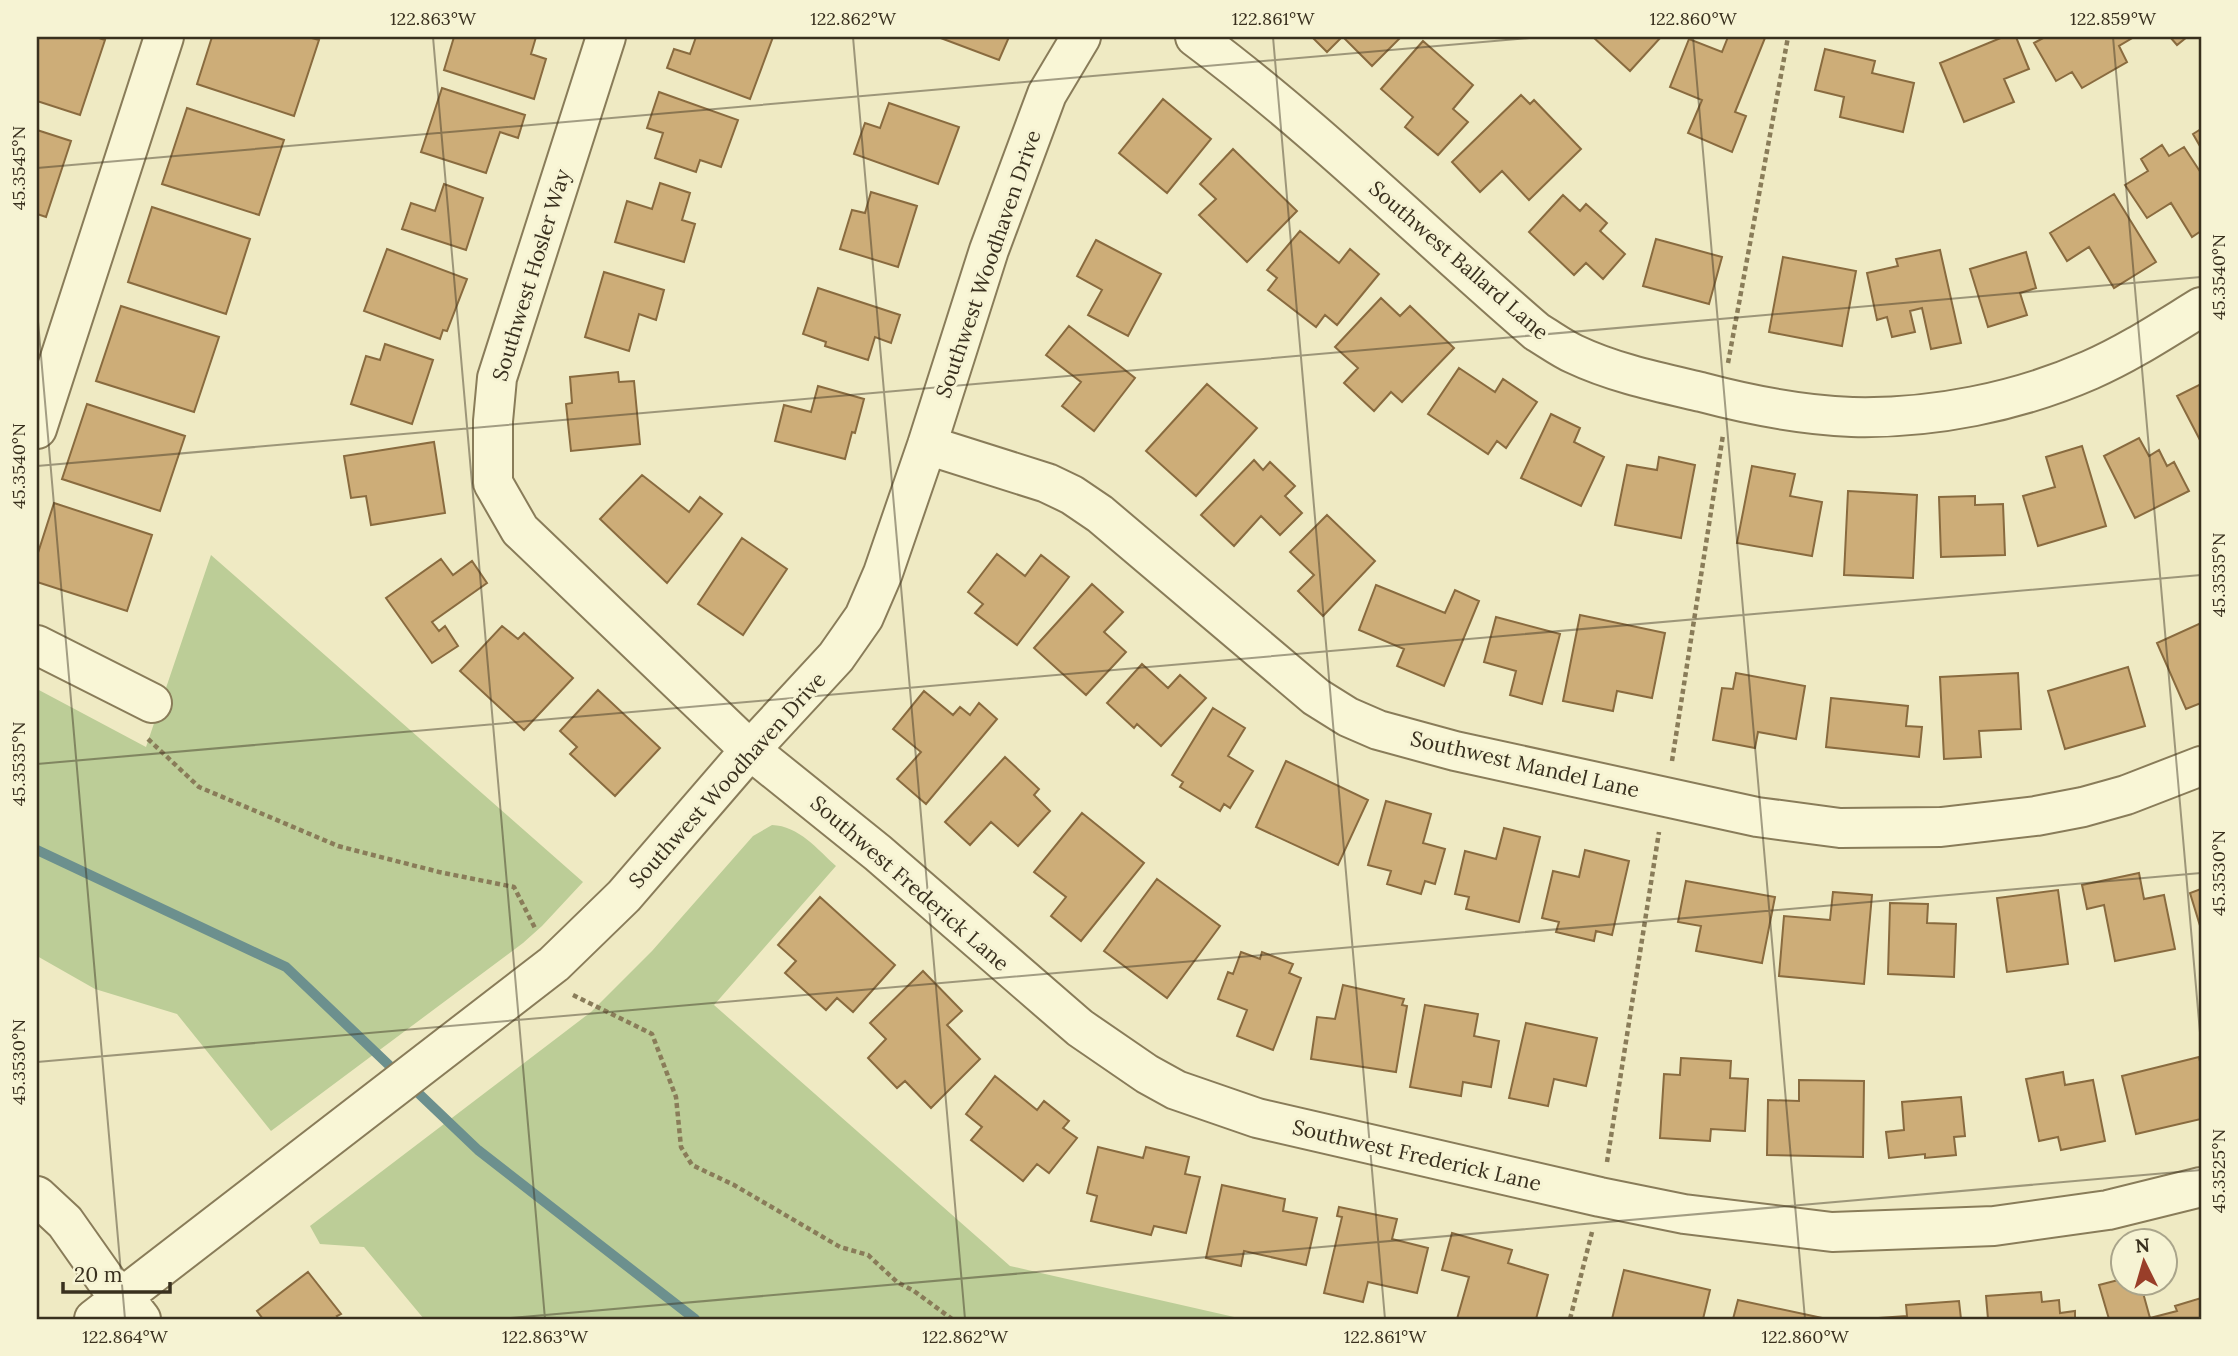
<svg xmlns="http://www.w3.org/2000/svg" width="2238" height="1356" font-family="Lora,serif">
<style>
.green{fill:#bccd97}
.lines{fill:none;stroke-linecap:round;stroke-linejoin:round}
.stream{stroke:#6c908e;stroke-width:10}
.building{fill:#cdad78;stroke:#896b3f;stroke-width:2}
.minor-casing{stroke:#897c59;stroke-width:42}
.path{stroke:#897c59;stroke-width:4.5;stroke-dasharray:5 3.5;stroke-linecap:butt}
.minor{stroke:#f9f6d6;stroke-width:38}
.ticks{fill:none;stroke:#39301e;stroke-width:2;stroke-opacity:0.45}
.labels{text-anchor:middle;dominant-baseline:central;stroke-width:6;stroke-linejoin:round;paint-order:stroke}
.street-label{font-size:21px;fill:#39301e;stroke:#f6f3d3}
.neatline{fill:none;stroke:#39301e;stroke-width:2.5}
.ticks-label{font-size:18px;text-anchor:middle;fill:#39301e}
</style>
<rect width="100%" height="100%" fill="#efeac3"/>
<!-- green -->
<path class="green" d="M211 555 583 882 542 926 523 943 271 1131 177 1014 95 989 37 956V689L146 747Z
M772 825C799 826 817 849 836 866L714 1005 1010 1266 1243 1319H424L364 1247 320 1244 310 1226 591 1012 652 951 753 836Z"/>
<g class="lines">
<!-- stream -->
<path class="stream" d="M37 850 286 967 478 1150 695 1319"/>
</g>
<!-- building -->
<path class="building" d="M37 37H96L105 40 80 115 37 101Z
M212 37H308L319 40 294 116 197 84Z
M454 37H536L531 54 546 59 534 99 444 70Z
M696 37H773L750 99 667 68 674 49 690 54Z
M938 37H1009L999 60Z
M1312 37H1342L1327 52Z
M1343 37H1401L1372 66Z
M1593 37H1661L1630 71Z
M1728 37 1765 38 1735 112 1746 116 1732 152 1688 133 1702 100 1670 87 1689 39 1722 52Z
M2003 37H2016L2029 69 2004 79 2014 102 1964 122 1940 63Z
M2045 37H2134L2119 46 2127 62 2082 88 2072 72 2056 81 2034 43Z
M2170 37H2187L2177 45Z
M1423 41 1473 85 1453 109 1468 122 1438 155 1405 127 1413 117 1381 89Z
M1825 49 1875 61 1872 73 1914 83 1903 132 1840 117 1844 97 1815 90Z
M442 88 525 115 518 138 500 132 486 173 421 152Z
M659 92 738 120 721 167 700 160 696 172 655 158 663 133 647 128Z
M1521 95 1530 104 1534 100 1581 149 1529 200 1502 171 1480 192 1452 162Z
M1163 99 1211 139 1167 193 1119 153Z
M889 103 959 127 938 184 854 154 865 123 880 128Z
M187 108 284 140 259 215 162 184Z
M2201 129V148L2193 134Z
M37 130 71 141 46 217 37 214Z
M2162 145 2169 156 2184 147 2201 173V231L2192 237 2171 203 2147 218 2125 185 2148 171 2141 159Z
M1233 149 1297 211 1247 262 1199 215 1216 199 1200 184Z
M660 183 690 193 682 220 695 224 684 262 615 242 627 201 652 209Z
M444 184 483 198 466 250 402 229 411 203 435 211Z
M871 192 917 206 898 267 840 249 852 210 865 213Z
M2114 194 2156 262 2114 288 2089 247 2067 261 2050 233Z
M1563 195 1580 211 1586 204 1607 223 1600 231 1625 254 1603 279 1586 263 1574 275 1529 232Z
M152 207 250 239 226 314 128 282Z
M1300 231 1339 263 1350 249 1379 274 1337 325 1325 315 1316 327 1268 290 1277 278 1267 270Z
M1656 239 1722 257 1709 304 1643 286Z
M1096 240 1161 274 1128 336 1088 315 1102 290 1077 276Z
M387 249 467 279 447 331 443 330 440 339 364 311Z
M1940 250 1961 343 1931 349 1922 308 1910 311 1915 332 1892 337 1887 317 1877 320 1867 273 1898 266 1896 259Z
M2026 252 2036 288 2020 293 2027 315 1988 327 1970 269Z
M1783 257 1856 271 1842 346 1769 332Z
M604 272 664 290 656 320 639 314 629 351 585 337Z
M818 288 900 315 891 343 875 337 868 360 825 346 826 342 803 334Z
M1381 298 1400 316 1410 306 1454 348 1402 402 1391 392 1374 411 1344 383 1358 368 1335 347Z
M121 306 219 337 194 412 96 381Z
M1069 326 1135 378 1094 431 1062 406 1081 382 1046 355Z
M385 344 433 360 412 424 351 404 366 356 380 360Z
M1459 368 1495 392 1503 379 1537 402 1506 448 1497 441 1488 454 1428 414Z
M618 372 619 382 634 381 640 444 571 451 566 404 572 403 570 377Z
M1207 384 1257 428 1196 496 1146 451Z
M2201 384V442L2177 396Z
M818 386 864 399 855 433 852 432 845 459 775 441 784 405 811 412Z
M87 404 185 436 160 511 62 479Z
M1551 414 1580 428 1574 442 1604 457 1581 506 1521 478Z
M2139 438 2149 456 2159 450 2167 466 2174 462 2189 491 2135 518 2104 456Z
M434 442 445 513 371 525 366 496 351 498 344 456Z
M2082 446 2106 526 2038 546 2023 496 2055 487 2046 457Z
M1659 457 1695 465 1681 538 1615 525 1627 465 1657 470Z
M1254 460 1263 470 1270 462 1295 486 1285 496 1302 513 1280 535 1261 516 1234 546 1201 515Z
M1752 466 1795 474 1790 496 1822 502 1812 556 1737 543Z
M642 475 689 512 700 497 722 514 667 583 600 519Z
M1848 491 1917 495 1913 578 1844 575Z
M1975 496V505L2003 504 2005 555 1941 557 1939 497Z
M54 503 152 535 127 611 37 582V556Z
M1327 515 1375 561 1323 616 1298 591 1314 575 1290 552Z
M742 538 787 569 743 635 698 604Z
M997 554 1025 576 1041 555 1069 577 1017 645 975 613 983 604 968 592Z
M441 559 453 575 472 561 487 583 432 622 439 631 445 626 458 646 432 663 386 598Z
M1092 584 1123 612 1104 632 1126 652 1086 695 1034 648Z
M1376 585 1445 613 1455 590 1479 601 1444 686 1397 666 1404 649 1359 630Z
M1580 615 1665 633 1652 698 1617 691 1613 711 1563 701Z
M1496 617 1560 634 1542 704 1510 695 1516 671 1484 662Z
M2201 623V703L2186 709 2157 643Z
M502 626 518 639 524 633 573 678 524 730 460 671Z
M1142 664 1168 688 1180 675 1206 698 1161 746 1137 724 1134 728 1107 703Z
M2128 667 2145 726 2065 749 2048 691Z
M1736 673 1805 686 1796 739 1758 732 1755 748 1713 740 1722 688 1733 689Z
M2018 673 2021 729 1979 731 1981 757 1944 759 1940 677Z
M598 690 660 748 615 796 570 754 577 747 560 731Z
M924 691 953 715 960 707 970 715 979 703 997 719 926 804 897 779 921 752 893 729Z
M1831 698 1908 706 1906 726 1922 727 1919 757 1826 747Z
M1213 708 1245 728 1228 756 1253 771 1230 808 1224 804 1220 811 1180 787 1183 782 1172 775Z
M1005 757 1039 789 1034 795 1050 811 1018 846 991 822 970 845 945 822Z
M1286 761 1368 800 1338 865 1256 827Z
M1386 801 1431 814 1423 843 1445 849 1435 884 1425 881 1421 894 1387 884 1391 871 1368 865Z
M1082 813 1144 863 1081 941 1051 916 1066 897 1034 872Z
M1504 828 1540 837 1519 922 1466 909 1469 897 1455 894 1465 851 1496 859Z
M1585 850 1629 861 1612 935 1596 931 1594 941 1556 932 1559 922 1542 918 1553 871 1579 877Z
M2139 873 2144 899 2164 895 2175 949 2115 961 2104 905 2087 909 2082 885Z
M1157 879 1220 926 1167 998 1104 951Z
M1686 881 1775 897 1762 963 1696 951 1701 926 1678 922Z
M2201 889V929L2190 893Z
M2058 890 2068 964 2007 972 1997 898Z
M1833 892 1872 895 1864 984 1779 976 1784 916 1830 920Z
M820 897 895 965 853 1012 837 998 826 1010 785 973 796 961 778 945Z
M1890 903 1928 904 1927 923 1956 924 1954 977 1888 974Z
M1241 952 1260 959 1262 952 1293 964 1289 973 1301 978 1273 1050 1237 1036 1247 1010 1218 999 1228 972 1233 974Z
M923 971 962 1011 947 1025 980 1059 931 1108 905 1081 897 1088 868 1058 886 1039 870 1023Z
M1343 985 1404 999 1402 1005 1407 1006 1396 1072 1311 1059 1317 1017 1335 1019Z
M1425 1005 1478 1014 1474 1036 1499 1041 1491 1087 1463 1082 1461 1096 1410 1087Z
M1526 1023 1597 1038 1586 1086 1554 1079 1548 1106 1509 1098Z
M2199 1057 2201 1066V1119L2136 1134 2122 1076Z
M1681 1058 1731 1061 1730 1078 1748 1079 1745 1131 1711 1129 1710 1141 1660 1138 1664 1074 1680 1075Z
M2063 1072 2065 1085 2093 1080 2105 1141 2061 1150 2058 1137 2039 1141 2026 1079Z
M995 1076 1037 1110 1044 1101 1069 1121 1063 1128 1077 1138 1049 1173 1037 1164 1023 1181 971 1140 982 1127 966 1114Z
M1799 1080 1864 1081 1863 1157 1767 1155 1768 1100 1799 1101Z
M1961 1097 1965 1136 1954 1137 1956 1155 1925 1158V1154L1889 1158 1886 1132 1904 1130 1902 1102Z
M1098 1147 1143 1158 1146 1147 1189 1157 1185 1174 1200 1177 1186 1233 1154 1226 1151 1235 1091 1221 1097 1196 1087 1193Z
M1222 1185 1285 1199 1283 1211 1317 1218 1306 1265 1244 1251 1241 1266 1206 1258Z
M1339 1207 1397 1219 1392 1239 1428 1248 1417 1293 1368 1282 1363 1302 1324 1293 1342 1217 1337 1216Z
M1452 1233 1512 1250 1508 1263 1548 1275 1536 1319H1457L1469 1277 1442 1270Z
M1624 1270 1710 1290 1703 1319H1612Z
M308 1272 341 1314 337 1316 340 1319H263L257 1311Z
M2122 1279V1282H2140L2150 1318 2177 1311 2175 1306 2201 1298V1319H2109L2099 1285Z
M2041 1292 2042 1302 2059 1300 2060 1313 2075 1311V1319H1988L1986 1296Z
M1738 1300 1827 1319H1733Z
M1959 1301 1961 1319H1864L1907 1316 1906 1305Z"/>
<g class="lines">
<!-- minor casing -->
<g class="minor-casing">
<path id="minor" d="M606 37 497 378 493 421V483L520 530 750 750 878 853 1080 1028 1147 1074 1176 1090 1257 1118 1600 1197 1684 1214 1832 1232 1994 1226 2108 1210 2201 1187
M1195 37C1316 127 1423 234 1537 332 1549 339 1561 348 1574 354 1614 373 1658 382 1701 392 1750 405 1802 415 1852 417 1932 419 2017 402 2090 370 2129 353 2165 329 2201 307
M37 429 164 37
M927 445 1047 483 1072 495 1100 514 1316 697 1348 717 1378 730 1455 751 1757 817 1840 828 1941 827 2036 816 2083 807 2126 795 2201 766
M37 645 152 703
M37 1196 65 1222 108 1283 124 1297 141 1319
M94 1319 554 964 624 896 750 750 836 657 864 617 883 573 927 445 989 250 1047 94 1081 37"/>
</g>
<!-- path -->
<path class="path" d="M1728 363 1788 37
M148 739 199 787 338 846 439 872 514 887 536 930
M1672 761 1723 435
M573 995 652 1034 676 1097 681 1147 692 1165 734 1185 840 1247 868 1255 897 1282 914 1291 952 1319
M1607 1162 1659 832
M1570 1319 1592 1232"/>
<!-- minor -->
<use href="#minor" class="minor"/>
</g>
<!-- ticks -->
<path class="ticks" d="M433 37 545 1319M853 37 965 1319M1273 37 1385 1319M1693 37 1805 1319M2113 37 2201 1044M37 168 1540 37M37 310 125 1319M37 466 2201 277M37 764 2201 575M37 1062 2201 873M500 1319 2201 1170"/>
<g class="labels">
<!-- street labels -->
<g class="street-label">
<text transform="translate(1459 260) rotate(41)">Southwest Ballard Lane</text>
<text transform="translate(988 264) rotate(-71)">Southwest Woodhaven Drive</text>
<text transform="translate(531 275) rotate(-73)">Southwest Hosler Way</text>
<text transform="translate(1525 764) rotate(13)">Southwest Mandel Lane</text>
<text transform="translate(727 780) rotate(-48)">Southwest Woodhaven Drive</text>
<text transform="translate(910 883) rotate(41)">Southwest Frederick Lane</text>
<text transform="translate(1417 1155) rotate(13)">Southwest Frederick Lane</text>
</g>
</g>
<!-- border -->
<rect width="2238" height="1356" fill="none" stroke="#f6f3d3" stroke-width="77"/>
<!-- north arrow -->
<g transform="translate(2144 1262) rotate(355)"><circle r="33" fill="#f6f3d3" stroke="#aaa58b" stroke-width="2"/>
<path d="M0-5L12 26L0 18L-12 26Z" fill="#993e29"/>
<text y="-10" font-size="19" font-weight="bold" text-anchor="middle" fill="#39301e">N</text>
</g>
<!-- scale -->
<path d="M63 1282v10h107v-10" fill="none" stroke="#39301e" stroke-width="3.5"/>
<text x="74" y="1282" font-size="21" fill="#39301e" stroke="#f6f3d3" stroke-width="5" paint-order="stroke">20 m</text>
<rect x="38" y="38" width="2162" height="1280" class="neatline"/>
<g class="ticks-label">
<text x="433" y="25">122.863°W</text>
<text x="853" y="25">122.862°W</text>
<text x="1273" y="25">122.861°W</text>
<text x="1693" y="25">122.860°W</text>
<text x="2113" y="25">122.859°W</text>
<text transform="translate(19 168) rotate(-90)" y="6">45.3545°N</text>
<text transform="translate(2219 277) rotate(-90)" y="6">45.3540°N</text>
<text transform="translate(19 466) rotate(-90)" y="6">45.3540°N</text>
<text transform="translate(2219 575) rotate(-90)" y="6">45.3535°N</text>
<text transform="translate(19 764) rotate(-90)" y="6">45.3535°N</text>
<text transform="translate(2219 873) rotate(-90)" y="6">45.3530°N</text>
<text transform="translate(19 1062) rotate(-90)" y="6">45.3530°N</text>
<text transform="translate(2219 1171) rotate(-90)" y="6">45.3525°N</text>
<text x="125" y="1343">122.864°W</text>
<text x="545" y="1343">122.863°W</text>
<text x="965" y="1343">122.862°W</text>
<text x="1385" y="1343">122.861°W</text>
<text x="1805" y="1343">122.860°W</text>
</g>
</svg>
